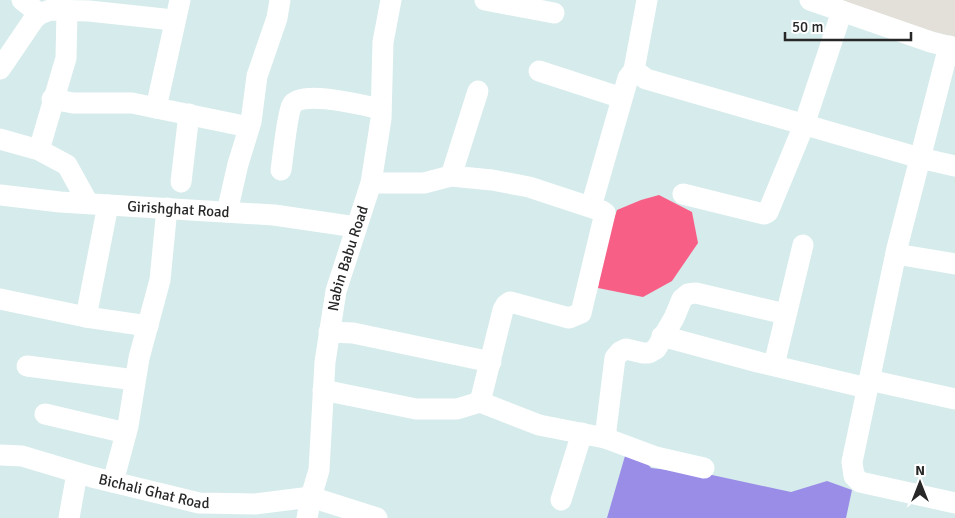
<svg xmlns="http://www.w3.org/2000/svg" width="955" height="518" font-family="Signika,sans-serif">
<style>
.industrial{fill:#e2e0d8}
.green{fill:#998de8}
.water{fill:#f85f87}
.lines{fill:none;stroke-linecap:round;stroke-linejoin:round}
.minor{stroke:#fff;stroke-width:21}
.labels{text-anchor:middle;dominant-baseline:central;stroke-width:4.5;stroke-linejoin:round;paint-order:stroke}
.street-label{font-size:15px;fill:#272727;stroke:#fff}
</style>
<rect width="100%" height="100%" fill="#d6ebeb"/>
<!-- industrial -->
<path class="industrial" d="M839 0H955V37L918 28Z"/>
<!-- green -->
<path class="green" d="M627 449 637 451 651 468 712 475 791 492 827 481 852 490 846 518H607Z"/>
<!-- water -->
<path class="water" d="M659 195 692 212 698 243 672 281 643 297 598 288 603 249 617 210 641 200Z"/>
<g class="lines">
<!-- minor -->
<g class="minor">
<path d="M22 0 40 14"/>
<path d="M485 0 554 13"/>
<path d="M647 0 634 70 646 79 920 158 955 166"/>
<path d="M810 0 931 42 955 48"/>
<path d="M949 46 897 248 852 462 854 476 860 482 955 503"/>
<path d="M0 69 34 19 40 14 50 10 89 11 164 19 174 23"/>
<path d="M539 71 622 98"/>
<path d="M52 99 73 103H132L249 127"/>
<path d="M156 108 180 0"/>
<path d="M0 139 39 150 67 165 88 203"/>
<path d="M39 150 66 58 67 11"/>
<path d="M281 170C283 157 287 114 292 105 301 89 365 106 381 109"/>
<path d="M451 176 478 91"/>
<path d="M181 182 189 114"/>
<path d="M371 183H424L451 176 492 180 529 187 602 211 605 213 581 313 569 318 510 302 506 305 503 310 480 402"/>
<path d="M683 194 764 214 768 212 804 125 842 11"/>
<path id="s1" d="M0 195 60 202 274 215 356 227"/>
<path d="M591 207 628 78 634 70"/>
<path d="M227 212 238 164 251 122 257 76 277 18 280 0"/>
<path d="M896 254 955 264"/>
<path d="M0 299 86 317 148 326"/>
<path d="M86 317 108 205"/>
<path d="M329 332 353 333 491 362"/>
<path d="M662 336 758 362 867 388"/>
<path d="M774 365 803 245"/>
<path d="M27 366 135 380"/>
<path d="M869 380 955 399"/>
<path d="M323 390 416 409H457L480 402 539 425 605 438 656 457 704 468"/>
<path d="M45 414 126 433"/>
<path d="M605 438 615 358 620 352 626 349 643 353H649L656 349 674 318 682 299 688 294 696 293 785 314"/>
<path id="s2" d="M0 455 22 456 92 477 199 503 255 504 311 497 377 518"/>
<path d="M113 482 128 426 139 358 160 280 167 208"/>
<path d="M561 500 582 433"/>
<path d="M69 518 77 473"/>
<path id="s3" d="M307 518 311 497 319 470 325 362 336 291 371 183 381 119 383 42 391 0"/>
</g>
</g>
<g class="labels">
<!-- street labels -->
<g class="street-label">
<text stroke="none"><textPath href="#s1" startOffset="179">Girishghat Road</textPath></text>
<text stroke="none"><textPath href="#s3" startOffset="264">Nabin Babu Road</textPath></text>
<text stroke="none"><textPath href="#s2" startOffset="159">Bichali Ghat Road</textPath></text>
</g>
</g>
<!-- north arrow -->
<g transform="translate(920 483)" stroke="#ffffff" stroke-width="4" paint-order="stroke">
<path d="M0-4L9 19L0 12L-9 19Z" fill="#272727"/>
<text y="-8" font-size="14" font-weight="bold" text-anchor="middle" fill="#272727">N</text>
</g>
<!-- scale -->
<path d="M785 32v8h126v-8" fill="none" stroke="#272727" stroke-width="2.5"/>
<text x="792" y="32" font-size="15" fill="#272727" stroke="#ffffff" stroke-width="4" paint-order="stroke">50 m</text>
</svg>
